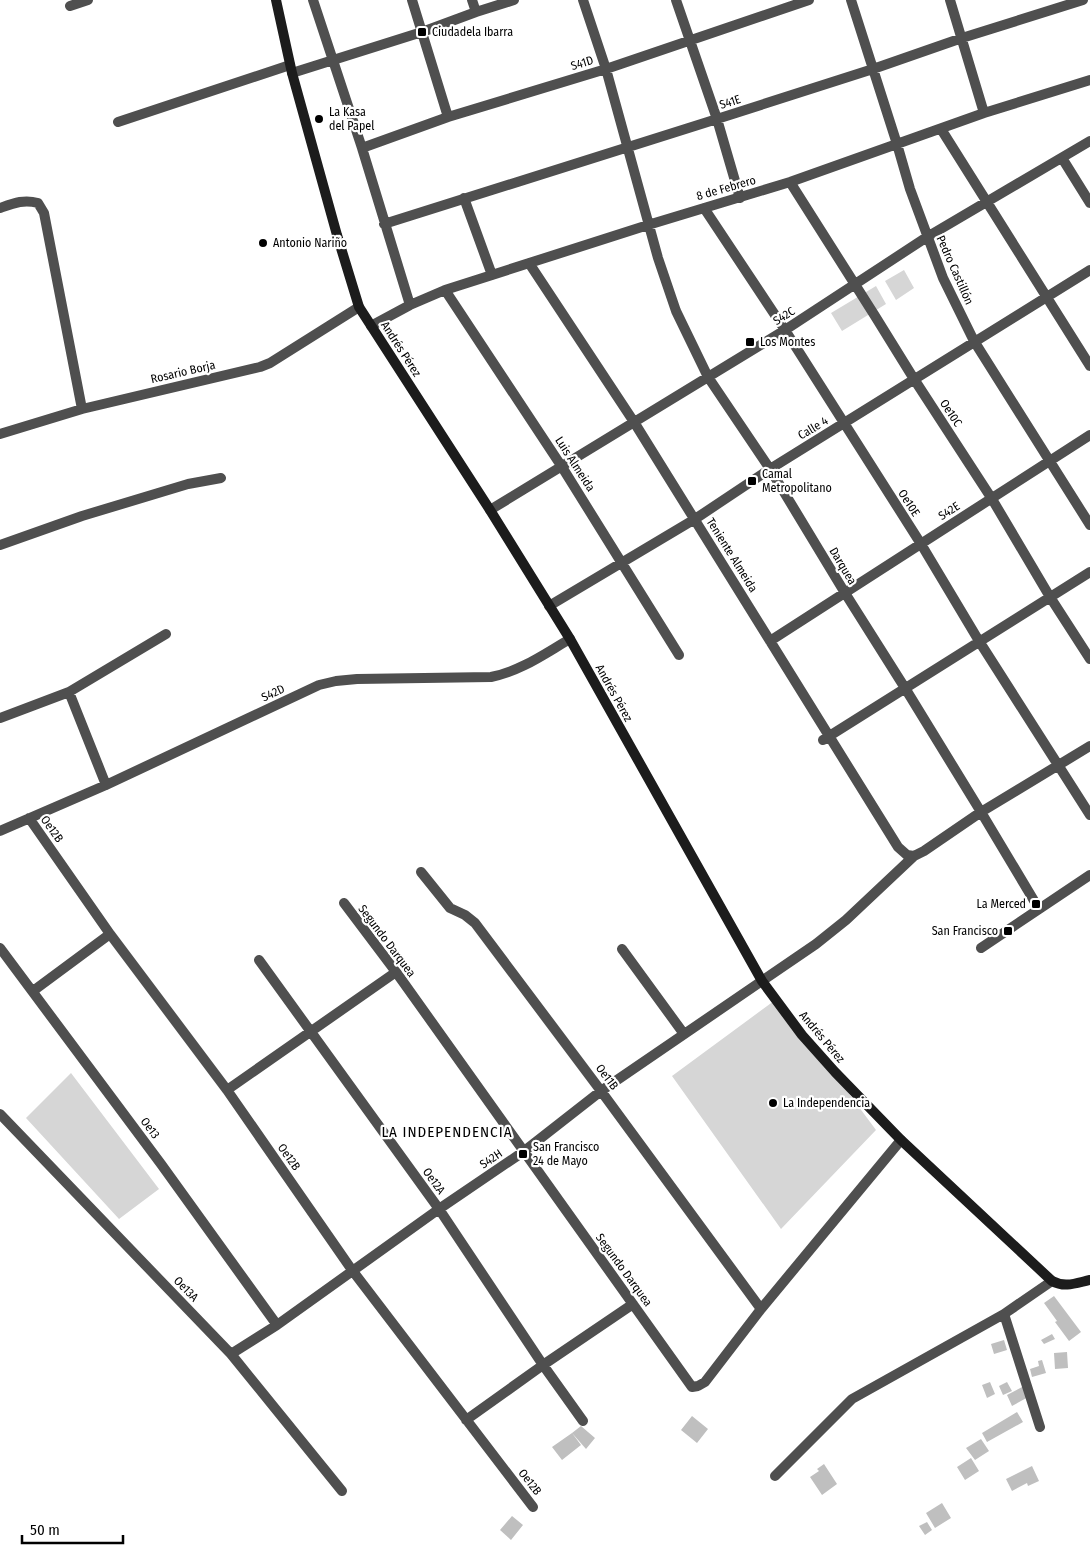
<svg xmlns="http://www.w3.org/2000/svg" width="1090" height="1565" font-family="'Fira Sans Condensed',sans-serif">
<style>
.green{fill:#d6d6d6}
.building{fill:#bfbfbf}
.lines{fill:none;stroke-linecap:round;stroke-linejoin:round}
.street{stroke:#4f4f4f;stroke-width:10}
.secondary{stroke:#1c1c1c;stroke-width:10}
.poi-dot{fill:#000;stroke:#fff;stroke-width:2}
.labels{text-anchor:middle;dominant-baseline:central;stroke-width:4.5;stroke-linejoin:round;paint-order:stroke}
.poi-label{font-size:12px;fill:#000;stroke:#fff;text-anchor:start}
.street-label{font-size:12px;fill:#000;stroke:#fff}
.quarter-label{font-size:15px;letter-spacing:1px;fill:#000;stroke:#fff}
</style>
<rect width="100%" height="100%" fill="#fff"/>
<!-- green -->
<path class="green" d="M904 270 914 288 896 300 885 281Z
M876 286 886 304 842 331 831 313Z
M778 998 876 1130 781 1229 672 1076Z
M71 1073 159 1189 119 1219 26 1118Z"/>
<!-- building -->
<path class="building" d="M1054 1296 1081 1332 1069 1341 1055 1322 1057 1321 1044 1303Z
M1052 1334 1055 1339 1044 1344 1041 1340Z
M1004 1340 1007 1350 994 1354 991 1344Z
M1067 1352 1068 1368 1055 1369 1054 1353Z
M1042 1360 1046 1373 1032 1377 1030 1369 1039 1366 1038 1361Z
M990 1382 995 1394 987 1398 982 1385Z
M1007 1382 1012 1391 1003 1395 999 1386Z
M1024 1386 1030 1396 1012 1406 1007 1395Z
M1017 1412 1023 1422 987 1442 982 1433Z
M692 1416 708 1429 697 1443 681 1430Z
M581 1426 595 1438 586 1449 572 1433Z
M572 1433 581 1445 562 1460 552 1447Z
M981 1439 989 1451 975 1460 966 1448Z
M971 1458 979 1471 965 1480 957 1467Z
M824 1464 837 1484 822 1495 810 1477 819 1471 817 1469Z
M1032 1466 1039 1481 1028 1486 1027 1483 1012 1491 1006 1479Z
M942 1503 951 1518 935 1528 926 1513Z
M512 1516 523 1525 511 1540 500 1530Z
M927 1522 932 1530 925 1535 919 1526Z"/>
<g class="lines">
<!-- street -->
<path class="street" d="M313 0 362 148 410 305
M412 0 448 117
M472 0 476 12
M583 0 606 69 658 258 676 311 708 377 770 469 845 593 905 688 981 812 1039 909
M676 0 717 119 740 198
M851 0 897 144 910 189 943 278 974 341 1090 525
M950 0 984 113
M70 6 88 0
M292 73 422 32 476 12 514 0
M118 122 290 65
M941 129 1090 366
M362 148 448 117 606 69 809 0
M1062 158 1090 203
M790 182 875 316 914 379 992 499 1050 597 1090 659
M464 198 492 275
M0 208C14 203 24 199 38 203L44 213 82 409
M704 208 785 330 921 544 979 641 1090 815
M384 224 717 119 873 69 962 38 1083 0
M529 263 634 422 898 847 907 855 914 856
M445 290 562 467 679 655
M371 326 410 305 445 290 648 225 790 182 984 113 1090 80
M0 434 82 409 260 367 270 363 359 307
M490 510 785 330 927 237 1090 141
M0 545 82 516 188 484 221 478
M549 606 695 519 770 469 1090 270
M770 641 1090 435
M69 692 106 785
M0 718 69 692 166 634
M823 740 1090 572
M29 818 110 934 227 1090 352 1270 533 1507
M0 831 106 785 319 685 336 681 357 679 491 677C521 671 544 654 570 639
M421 872 450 908 465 915 475 923 601 1091 761 1309
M344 903 396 972 692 1387 698 1386 705 1382 761 1309 901 1140
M0 948 161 1164 277 1325
M981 948 1090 875
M622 949 684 1034
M259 960 439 1209 543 1365 583 1421
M33 991 110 934
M227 1090 396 972
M0 1114 231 1354 342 1491
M1004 1314 1040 1427
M231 1354 277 1325 439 1209 523 1152 601 1091 816 944 846 920 914 856 924 851 981 812 1090 746
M466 1420 543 1365 633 1304
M775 1476 852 1399 1004 1314 1052 1281"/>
<!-- secondary -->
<path class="secondary" d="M276 0 292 73 337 235 359 307 490 510 570 639 762 981 802 1035 835 1072 901 1140 1052 1281C1065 1288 1076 1283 1090 1280"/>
</g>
<!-- markers -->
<g class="poi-dot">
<rect x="417" y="27" width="10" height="10" rx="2.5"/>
<circle cx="319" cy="119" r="5"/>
<circle cx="263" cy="243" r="5"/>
<rect x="745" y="337" width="10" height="10" rx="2.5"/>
<rect x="747" y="476" width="10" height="10" rx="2.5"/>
<rect x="1031" y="899" width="10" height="10" rx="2.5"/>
<rect x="1003" y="926" width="10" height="10" rx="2.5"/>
<circle cx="773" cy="1103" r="5"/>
<rect x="518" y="1149" width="10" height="10" rx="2.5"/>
</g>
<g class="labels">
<!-- poi labels -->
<g class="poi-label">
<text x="432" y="32">Ciudadela Ibarra</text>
<text x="329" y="112">La Kasa<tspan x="329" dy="14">del Papel</tspan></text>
<text x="273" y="243">Antonio Nariño</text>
<text x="760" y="342">Los Montes</text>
<text x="762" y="474">Camal<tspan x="762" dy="14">Metropolitano</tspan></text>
<text x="1026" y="904" text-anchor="end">La Merced</text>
<text x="998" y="931" text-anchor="end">San Francisco</text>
<text x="783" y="1103">La Independencia</text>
<text x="533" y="1147">San Francisco<tspan x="533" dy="14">24 de Mayo</tspan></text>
</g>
<!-- street labels -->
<g class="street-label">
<text transform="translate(582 63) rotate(-17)">S41D</text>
<text transform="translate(730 102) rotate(-18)">S41E</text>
<text transform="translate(726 188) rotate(-16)">8 de Febrero</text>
<text transform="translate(955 270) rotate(66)">Pedro Castillón</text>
<text transform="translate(784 316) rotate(-33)">S42C</text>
<text transform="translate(401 349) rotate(57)">Andrés Pérez</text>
<text transform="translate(183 372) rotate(-13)">Rosario Borja</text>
<text transform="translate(951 413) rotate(57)">Oe10C</text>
<text transform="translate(813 428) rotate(-31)">Calle 4</text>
<text transform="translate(575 464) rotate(57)">Luis Almeida</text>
<text transform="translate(909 503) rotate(57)">Oe10E</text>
<text transform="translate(949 511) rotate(-33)">S42E</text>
<text transform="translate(732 555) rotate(58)">Teniente Almeida</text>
<text transform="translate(843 566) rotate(59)">Darquea</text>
<text transform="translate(273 693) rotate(-25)">S42D</text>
<text transform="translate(614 693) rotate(61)">Andrés Pérez</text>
<text transform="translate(52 829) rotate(55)">Oe12B</text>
<text transform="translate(387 941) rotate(53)">Segundo Darquea</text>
<text transform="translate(822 1037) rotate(50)">Andrés Pérez</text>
<text transform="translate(607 1077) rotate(53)">Oe11B</text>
<text transform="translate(150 1128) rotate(53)">Oe13</text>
<text transform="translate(289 1157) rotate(55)">Oe12B</text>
<text transform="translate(491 1159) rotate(-34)">S42H</text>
<text transform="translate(434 1181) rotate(54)">Oe12A</text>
<text transform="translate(624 1270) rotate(54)">Segundo Darquea</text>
<text transform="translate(186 1289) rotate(46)">Oe13A</text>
<text transform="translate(530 1482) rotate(52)">Oe12B</text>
</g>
<!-- quarter labels -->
<g class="quarter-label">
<text x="447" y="1132">LA INDEPENDENCIA</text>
</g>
</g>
<!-- scale -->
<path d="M22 1535v8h101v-8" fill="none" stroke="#000000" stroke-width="2.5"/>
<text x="30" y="1535" font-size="15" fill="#000000" stroke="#ffffff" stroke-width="4" paint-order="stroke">50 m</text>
</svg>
